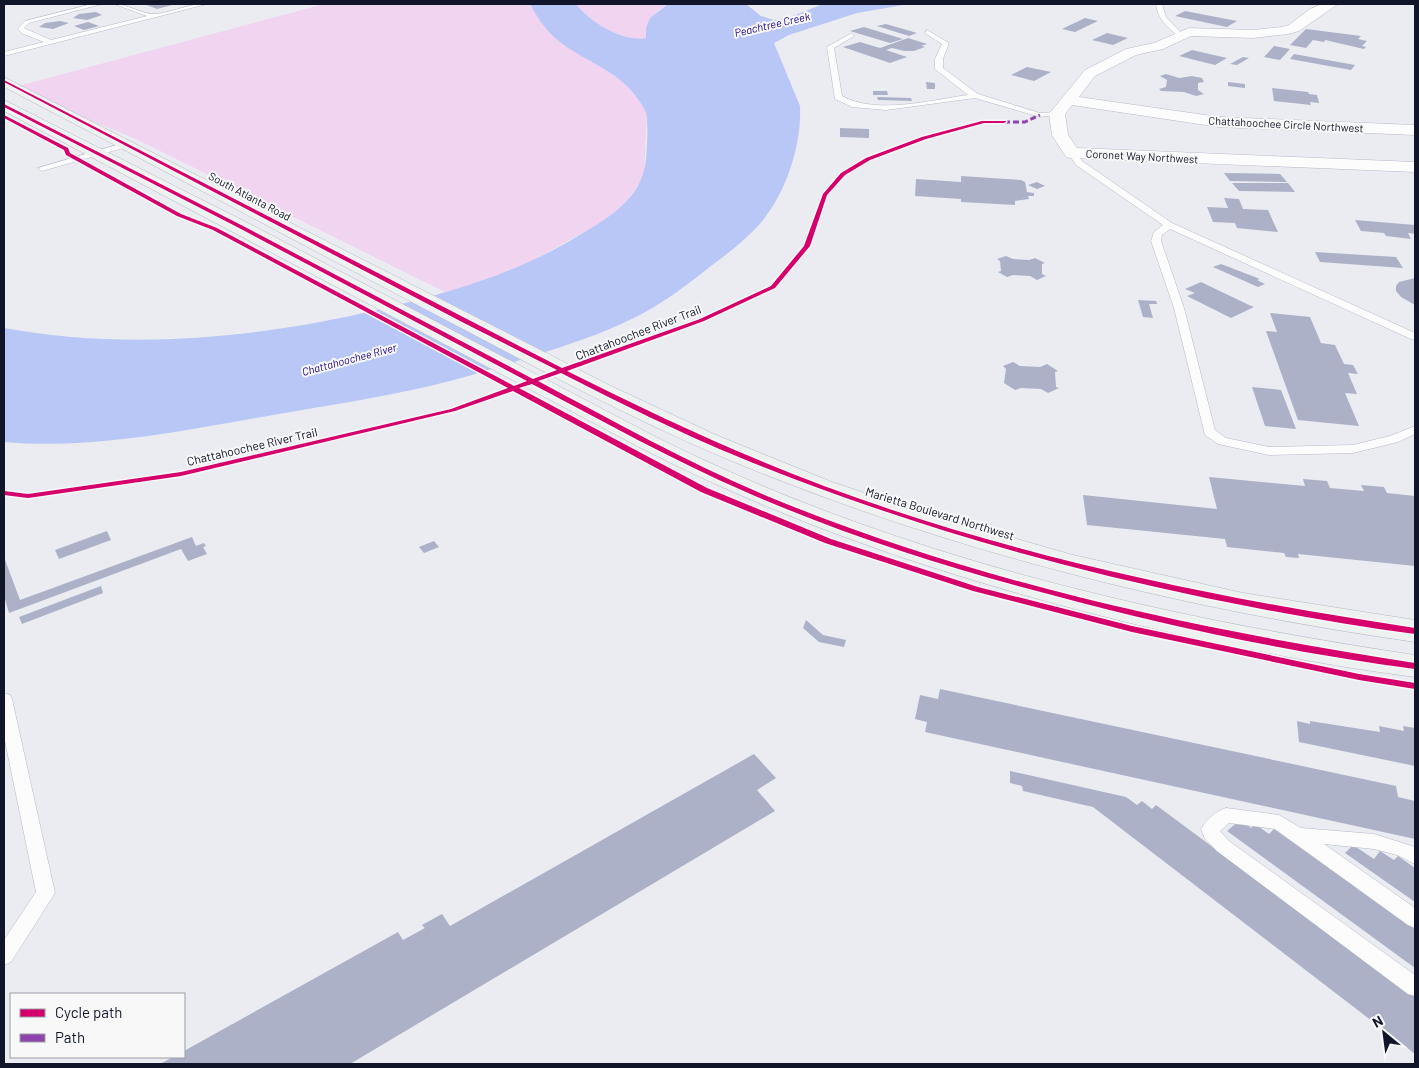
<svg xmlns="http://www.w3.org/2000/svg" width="1419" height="1068" font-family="Barlow,sans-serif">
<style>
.green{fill:#f0d4f0}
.water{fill:#b9c7f6}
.building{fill:#acb1c8}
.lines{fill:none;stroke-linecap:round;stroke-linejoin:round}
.service-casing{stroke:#b6bac8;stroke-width:1}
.minor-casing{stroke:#b6bac8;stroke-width:1}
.secondary-casing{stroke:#b6bac8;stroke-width:1}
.service{fill:#fcfcfd;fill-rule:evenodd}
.minor{fill:#fcfcfd;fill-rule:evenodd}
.secondary{fill:#edf1ef;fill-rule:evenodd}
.quiet{stroke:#8e44ad;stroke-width:3;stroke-dasharray:6 3;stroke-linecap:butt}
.cycleway-casing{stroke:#f8f8f8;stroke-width:3}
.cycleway{fill:#d6006c;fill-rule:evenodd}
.labels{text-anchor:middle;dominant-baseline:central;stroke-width:4;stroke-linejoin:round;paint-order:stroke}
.far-water-label{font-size:11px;font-style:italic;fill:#180288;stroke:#f8f8f8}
.far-street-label{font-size:11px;fill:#101529;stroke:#f8f8f8}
.street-label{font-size:12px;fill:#101529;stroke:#f8f8f8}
</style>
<rect width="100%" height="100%" fill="#eaecf2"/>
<!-- green -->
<path class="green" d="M324 4H530L554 37 627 84 647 111 644 176 625 204 602 222 519 268 447 293 136 139 11 88Z
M576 4H668C648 15 653 20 646 38 622 42 590 22 576 4Z"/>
<!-- water -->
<path class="water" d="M530 4H576C590 22 622 42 646 38V28L650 18 668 4H746L761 16 774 20 788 18 823 4H909L857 13 789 35 774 43 800 106C802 146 785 197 757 227 743 242 727 254 711 266 693 280 674 295 654 307 617 329 574 343 533 356 499 367 464 378 430 386 378 398 325 406 273 415 187 430 91 450 4 442V328C130 351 261 338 385 308 451 292 514 274 573 239 606 219 642 201 646 159 647 150 649 116 645 110 622 68 586 65 554 37 544 28 536 15 530 4Z"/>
<!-- building -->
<path class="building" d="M144 4H176L157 9Z
M1185 11 1237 21 1227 27 1175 16Z
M96 12 102 15 87 20 73 18 79 14Z
M1085 18 1098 21 1075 32 1062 29Z
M60 21 69 23 53 29 39 27 45 23Z
M88 22 99 26 84 30 74 26Z
M886 24 917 33 909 36 877 26Z
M864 27 903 39 890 43 850 31Z
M1306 29 1361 36 1358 39 1367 41 1362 46 1366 47 1364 49 1325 40 1324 42 1313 40 1306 48 1290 45Z
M1107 33 1128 38 1113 45 1092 40Z
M908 38 927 44 921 46 925 47 914 51H904L892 48 886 50 907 57 890 63 843 47 860 42 880 48Z
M1274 46 1290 49 1280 60 1264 57Z
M1192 50 1227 58 1215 65 1179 56Z
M1294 54 1355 65 1351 70 1290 59Z
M1243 57 1249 58 1237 65 1230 64Z
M1027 67 1051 72 1034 81 1011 75Z
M1166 74 1179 78 1192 76 1202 78 1204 82 1198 83V90L1204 94 1196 96 1184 92 1161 91 1159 89 1166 87 1167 80 1160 76Z
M926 82 935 83V89H927Z
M1228 82 1245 84V88L1228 86Z
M1272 88 1308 92 1309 94 1317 95 1319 103 1310 102 1311 105 1274 101Z
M873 91H887L888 95H873Z
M877 97 911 98 912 101 878 100Z
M840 128 869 129V138L840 137Z
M1224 173 1280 174 1287 182 1230 181Z
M961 176 1021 180 1025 182 1027 192 1034 193V196H1028L1029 199 1015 201V205L961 202V199L915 196 916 179 961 182Z
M1037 182 1045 186 1037 189 1028 185Z
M1232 183H1288L1295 192 1239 191Z
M1224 198 1239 199 1243 209 1268 210 1278 232 1237 228 1235 223 1213 222 1207 207 1228 208Z
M1355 220 1415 225V234L1408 233 1411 239 1386 236 1384 233 1361 231Z
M1315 252 1396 257 1403 268 1320 262Z
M1006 256 1013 259 1029 260 1035 258 1045 263 1042 264V274L1046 276 1037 280 1030 276 1013 275 1007 277 998 272 1001 271 1000 261 997 259Z
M1221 264 1260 279 1257 280 1265 284 1258 287 1213 267Z
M1415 278V305L1401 297 1396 291V286L1399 282Z
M1201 282 1249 305 1254 307 1231 318 1187 296 1195 293 1185 289Z
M1138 300 1156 301 1157 304H1149L1153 318 1143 317Z
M1270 313 1310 317 1321 343 1335 345 1344 364 1353 365 1358 374 1348 373 1357 394 1345 393 1359 426 1298 420 1266 331 1277 332Z
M1013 362 1020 366 1040 367 1047 364 1058 371 1055 372 1056 387 1059 388 1048 393 1041 389 1021 388 1015 390 1004 383 1006 369 1003 366Z
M1252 387 1281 390 1296 429 1265 426Z
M1209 477 1305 486 1303 479 1327 481 1330 488 1364 491 1361 485 1384 487 1387 493 1415 496V566L1298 554 1299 558 1286 557 1284 553 1227 547 1225 539 1087 525 1083 495 1217 509Z
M107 531 111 540 59 559 55 550Z
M192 537 196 546 204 543 206 546 203 547 207 554 188 561 181 549 9 613 4 596V557L20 600Z
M434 541 439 547 424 553 419 547Z
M101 586 103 593 22 624 19 617Z
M806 620 823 635 846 640 844 647 819 642 803 628Z
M940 689 1396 786 1398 797 1415 801V839L925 732 927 722 915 719 920 695 938 699Z
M1297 721 1310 724V721L1380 732 1379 726 1404 731 1403 726 1415 728V766L1299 742Z
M754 754 776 778 757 790 775 811 350 1064H160L173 1057H184V1051L398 932 403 940 425 928 422 925 442 914 450 926Z
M1010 771 1126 797 1137 805 1142 801 1152 809 1156 805 1415 997V1054L1093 807 1023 791 1022 786 1010 783Z
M1240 820 1251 828 1255 824 1269 834 1274 829 1415 929V968L1227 831Z
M1353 845 1374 859 1380 851 1394 860 1398 856 1415 868V902L1345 853Z"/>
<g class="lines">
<!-- service casing -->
<g class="service-casing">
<path id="service" d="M92 4H102L29 23 24 28 51 40 147 16 114 4C128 4 143 15 156 14 174 12 190 3 207 4L4 56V52L44 42 21 33 18 28 25 21Z
M1156 4H1162L1166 17 1182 34V36H1178C1168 28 1157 18 1156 4Z
M927 30 949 43 943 59V68L978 94 1040 113 1057 112 1061 114 1040 117 975 98 886 110 852 107 835 99 827 47 852 33 854 36 834 48 842 96C876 115 931 100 968 95L935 69V59L942 44 925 33Z
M127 142 131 144 130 146 42 171 38 168Z
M1069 151H1075L1082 161 1172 223 1415 333V340L1411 339 1170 229 1162 235 1161 241 1184 308 1215 430 1226 438 1269 447 1353 445 1390 436 1415 426V434L1398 442 1353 453 1269 455 1218 444 1205 435 1174 308 1151 241 1154 232 1163 225 1076 165 1068 153Z
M4 693 10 695 12 699 55 893 11 962 4 965V940L36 892 4 736Z
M1226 808 1279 815 1301 828 1374 834 1415 847V864L1397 855 1374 849 1324 844 1415 908V928L1408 925 1275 829 1229 823 1220 831 1229 841 1415 975V996L1408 994 1217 851 1205 839 1201 829C1206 820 1216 811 1226 808Z"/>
</g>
<!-- minor casing -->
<g class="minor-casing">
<path id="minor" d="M1322 4H1338L1299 31 1288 34 1253 38 1191 36 1163 49 1136 55 1095 76 1079 97 1219 117 1415 125V135L1219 127 1072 105 1065 114 1068 135 1077 148 1415 162V172L1072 158 1066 157 1052 135 1049 114 1085 70 1126 49 1154 43 1189 28 1253 30 1282 27 1289 25 1310 9Z"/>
</g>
<!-- secondary casing -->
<g class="secondary-casing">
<path id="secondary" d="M4 77 611 386 716 435 832 482 915 510 1073 555 1243 593 1415 620V642C1183 609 952 552 734 462 628 418 526 362 425 309 284 235 145 160 4 87Z
M4 100 250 224 656 437C894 556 1154 616 1415 655V677C1321 665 1227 646 1134 624 963 582 796 528 639 447L4 111Z"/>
</g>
<!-- service -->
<use href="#service" class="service"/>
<!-- minor -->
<use href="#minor" class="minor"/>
<!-- secondary -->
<use href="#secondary" class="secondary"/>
<!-- quiet -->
<path class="quiet" d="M1004 122H1025L1040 115"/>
<!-- cycleway casing -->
<g class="cycleway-casing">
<path id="cycleway" d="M4 80 562 368 700 319 771 286 804 246 823 194 841 173 866 158 922 137 982 121H1006V122L1004 123H984L926 139 870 160 845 175 827 195 810 246 775 288 704 321 567 371C651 413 736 453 824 486 1015 557 1214 598 1415 628V634C1345 625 1275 612 1206 598 1047 565 891 519 741 458 680 433 620 403 561 373L538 381C619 424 699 469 784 503 986 584 1200 630 1415 663V669C1293 653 1171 627 1052 595 948 568 844 535 746 492 672 460 603 421 532 384L519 388 707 488 831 539 978 587 1132 626 1359 674 1415 683V689L1359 680 1132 632 973 591 825 543 701 492 513 391 455 411 181 476 28 498 4 495V491L28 494 181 472 451 409 508 388 213 230 177 216 66 155 64 150 4 118V115L68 148 70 153 181 214 217 228 514 386 527 381 241 229 4 107V104L245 227 533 379 557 370 464 323 4 82Z"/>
</g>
<!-- cycleway -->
<use href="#cycleway" class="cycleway"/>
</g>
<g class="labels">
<!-- far-water labels -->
<g class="far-water-label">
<text transform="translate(772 24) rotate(-13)">Peachtree Creek</text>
<text transform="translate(349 359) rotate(-15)">Chattahoochee River</text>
</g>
<!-- far-street labels -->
<g class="far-street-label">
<text transform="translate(1286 124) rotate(3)">Chattahoochee Circle Northwest</text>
<text transform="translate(1142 156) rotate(3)">Coronet Way Northwest</text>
<text transform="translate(250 196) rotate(28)">South Atlanta Road</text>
</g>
<!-- street labels -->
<g class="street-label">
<text transform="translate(638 332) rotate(-21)">Chattahoochee River Trail</text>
<text transform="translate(252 446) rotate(-13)">Chattahoochee River Trail</text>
<text transform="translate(940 513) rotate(17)">Marietta Boulevard Northwest</text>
</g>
</g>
<!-- border -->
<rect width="1419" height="1068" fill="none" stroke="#101529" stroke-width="10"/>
<!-- legend -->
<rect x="10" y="993" width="175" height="65" fill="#f8f8f8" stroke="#9b9da5"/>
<rect x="20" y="1009" width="25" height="8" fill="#d6006c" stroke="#9b9da5"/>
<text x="55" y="1018" font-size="15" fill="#101529">Cycle path</text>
<rect x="20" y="1034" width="25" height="8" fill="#8e44ad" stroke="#9b9da5"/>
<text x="55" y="1043" font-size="15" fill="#101529">Path</text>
<!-- north arrow -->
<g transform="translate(1384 1033) rotate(331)" stroke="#f8f8f8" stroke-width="4" paint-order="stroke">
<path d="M0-4L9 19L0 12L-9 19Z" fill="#101529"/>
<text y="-8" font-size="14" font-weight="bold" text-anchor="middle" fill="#101529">N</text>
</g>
</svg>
